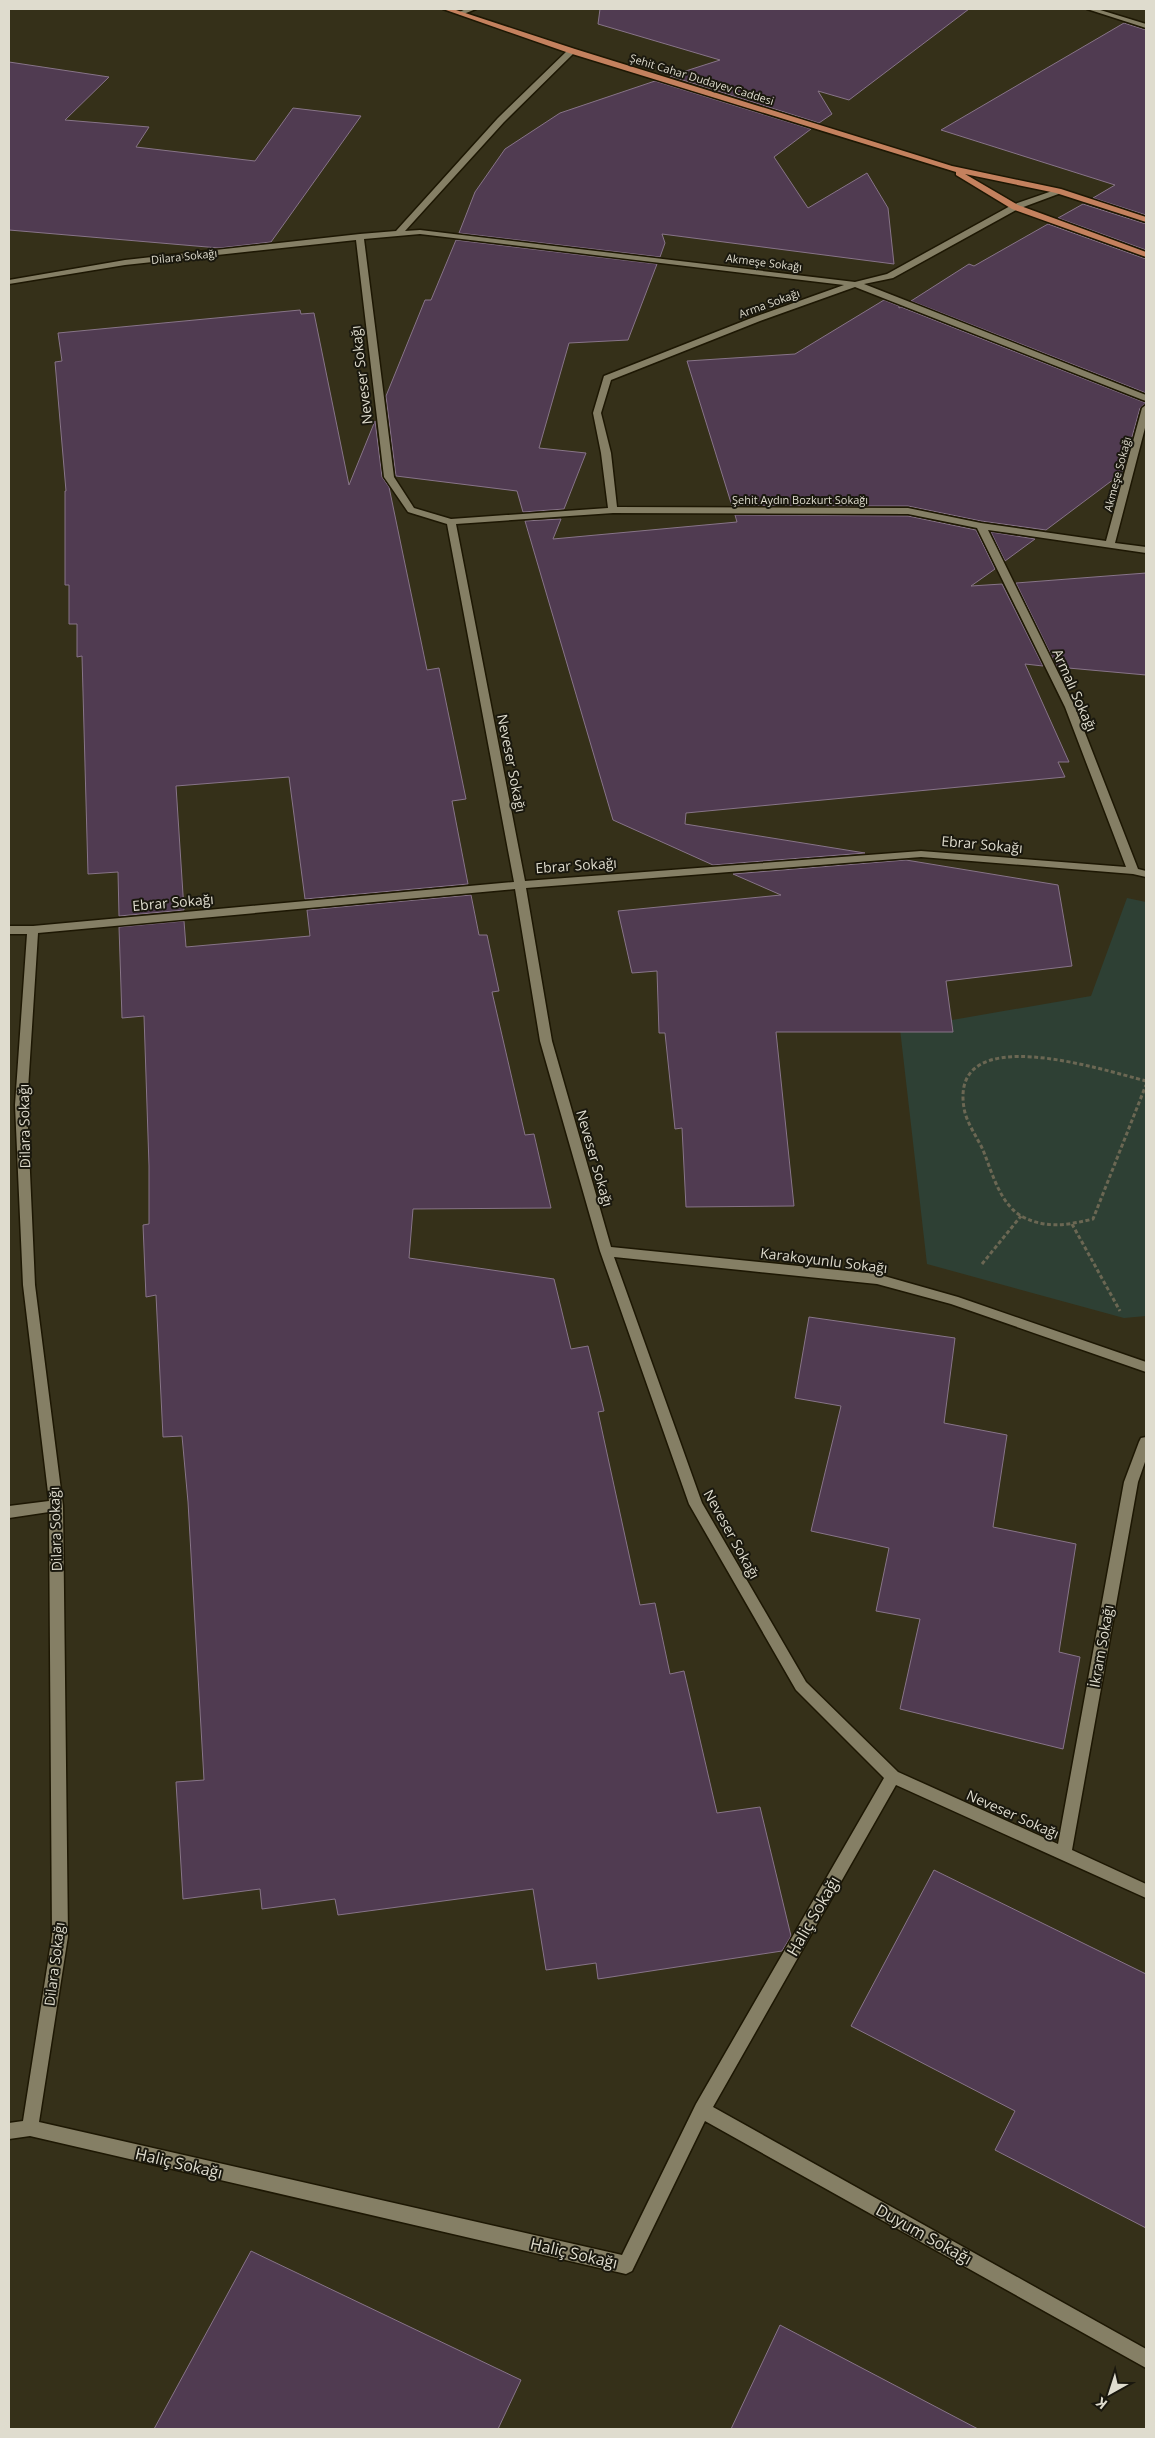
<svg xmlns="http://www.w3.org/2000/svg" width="1155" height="2438" font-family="'Open Sans',sans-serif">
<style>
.green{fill:#2e4034}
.building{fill:#503b51;stroke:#877488}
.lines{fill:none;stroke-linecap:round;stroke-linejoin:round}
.minor-casing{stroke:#1d1703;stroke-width:3}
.major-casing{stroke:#1d1703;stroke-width:3}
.path{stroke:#6b6753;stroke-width:3;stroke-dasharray:4 2.5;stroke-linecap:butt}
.minor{fill:#857f65;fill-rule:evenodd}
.major{fill:#c4815e;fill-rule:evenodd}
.labels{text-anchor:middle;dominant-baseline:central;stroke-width:4;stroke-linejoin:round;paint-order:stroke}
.far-street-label{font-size:11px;fill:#dfdcce;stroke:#1a180e}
.street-label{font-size:14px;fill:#dfdcce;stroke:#1a180e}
.near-street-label{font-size:16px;fill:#dfdcce;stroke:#1a180e}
</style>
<rect width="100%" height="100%" fill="#353019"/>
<!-- green -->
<path class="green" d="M1127 898 1146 902V1316L1124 1318 927 1264 900 1029 1091 996Z"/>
<!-- building -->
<path class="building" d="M600 9H969L849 100 818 91 832 114 819 123 670 76 720 60 598 24Z
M1124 23 1146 30V215L1093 198 1115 185 941 130Z
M9 62 109 77 65 120 149 127 136 147 255 161 293 108 361 116 271 242 219 248 9 230Z
M655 81 811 129 774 157 808 208 867 173 888 208 894 264 662 234 665 243 660 257 459 233 475 192 505 149 560 113Z
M1083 204 1146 224V250L1058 218Z
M1048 224 1146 259V393L911 301 969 264 974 266Z
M456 240 657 264 628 340 569 343 539 448 586 453 564 509 523 512 517 491 396 476 386 396 425 300H431Z
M884 300 899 306V308L901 307 1146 403 1140 408 1122 473 1046 530 981 521 908 506H732L687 361 795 354Z
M300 310 301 314 314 313 349 485 375 421 382 477 389 487 427 670 439 668 466 799 452 801 468 884 305 899 289 777 176 786 184 910 119 916 118 872 88 874 82 656 77 657V624H69V585H65V491H66L55 362 62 361 58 333Z
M735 515 908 516 976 530 995 569 971 586 1002 584 1043 666 1025 664 1069 762H1058L1065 777 686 813 685 824 865 853 713 865 613 820 525 521 561 519 553 539 737 522Z
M991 532 1035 539 1005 561Z
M1146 573V675L1057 667 1016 583Z
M906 860 1058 885 1072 966 946 981 953 1032H776L794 1206 686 1207 682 1128 675 1129 665 1033H659L657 971 632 973 618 911 781 895 733 874Z
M471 895 479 935H487L499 991 492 992 525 1135 534 1134 551 1208 413 1209 409 1258 554 1279 571 1349 588 1346 604 1411 598 1412 640 1605 655 1603 670 1674 684 1671 717 1813 760 1807 791 1936 782 1951 598 1979 596 1963 546 1970 533 1889 338 1915 335 1899 262 1909 260 1889 183 1899 176 1782 204 1780 188 1502 182 1436 163 1437 156 1295 146 1297 143 1225 149 1224V1166L144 1016 122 1018 119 927 184 921 186 947 310 936 307 910Z
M809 1317 955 1338 944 1423 1007 1435 993 1527 1076 1544 1059 1652 1080 1657 1063 1749 900 1709 920 1619 876 1611 889 1548 811 1531 841 1406 795 1398Z
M934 1870 1146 1974V2228L995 2150 1015 2111 851 2026Z
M251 2251 521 2380 498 2429H154Z
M780 2325 978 2429H731Z"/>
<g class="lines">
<!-- minor casing -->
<g class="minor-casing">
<path id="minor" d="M466 9H476L461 15 457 13Z
M1087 9H1097L1146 24V28Z
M569 49 576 51 504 122 405 231 420 230 855 282 887 274 1012 205 1058 189 1062 191 1061 193 1018 209 893 278 864 284 1146 395V401L1143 400 855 287 760 321 611 380 601 413 611 453 617 507 908 508 981 523 1106 541 1142 408 1146 405V424L1115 543 1146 547V553L988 530 1075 707 1138 869 1146 871V877L1133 874 921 857 526 888 552 1041 611 1247 877 1274 958 1297 1146 1362V1372L951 1304 877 1284 614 1257 702 1503 806 1682 898 1772 1058 1844 1124 1482 1139 1442 1141 1438 1146 1437V1459L1138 1482 1072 1850 1146 1884V1898L896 1785 713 2107 1146 2349V2368L705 2121 632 2271 626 2274 30 2136 9 2139V2123L23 2121 52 1936 49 1512 9 1518V1506L49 1501 23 1285 15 1105 27 934H9V926H33L514 882 447 524 408 512 384 477 356 240 125 265 9 284V280L125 260 360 234 396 231 498 118ZM420 234 844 285 754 317 604 376 593 413 601 453 608 508 451 519 414 508 394 477 364 239ZM613 513 908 514 977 528 1065 707 1126 867 921 851 525 881 456 524ZM515 889 540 1041 600 1251 689 1504 796 1690 884 1778 696 2104 622 2255 39 2122 68 1936 63 1506 35 1285 27 1105 38 933Z"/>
</g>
<!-- major casing -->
<g class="major-casing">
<path id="major" d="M443 9H453L575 49 952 166 1061 189 1146 217V222L1056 193 965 174 1018 205 1146 252V257L1012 209 956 175V172L569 53Z"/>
</g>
<!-- path -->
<path class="path" d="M1146 1081C1103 1070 949 1019 964 1108 966 1122 977 1137 983 1150 992 1172 1000 1205 1023 1217 1047 1229 1068 1225 1093 1219L1146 1085
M1072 1224 1120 1311
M982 1264 1021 1216"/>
<!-- minor -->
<use href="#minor" class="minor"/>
<!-- major -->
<use href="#major" class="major"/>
</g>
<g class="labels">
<!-- far-street labels -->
<g class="far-street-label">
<text transform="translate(702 79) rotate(17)">Şehit Cahar Dudayev Caddesi</text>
<text transform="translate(184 256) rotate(-6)">Dilara Sokağı</text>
<text transform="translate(764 262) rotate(7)">Akmeşe Sokağı</text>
<text transform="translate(769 303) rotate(-20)">Arma Sokağı</text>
<text transform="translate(1117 474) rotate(-75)">Akmeşe Sokağı</text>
<text x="800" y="499">Şehit Aydın Bozkurt Sokağı</text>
</g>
<!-- street labels -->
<g class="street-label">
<text transform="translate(361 375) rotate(-97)">Neveser Sokağı</text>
<text transform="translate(1075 690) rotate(66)">Armalı Sokağı</text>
<text transform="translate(512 763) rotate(79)">Neveser Sokağı</text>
<text transform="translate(982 844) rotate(5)">Ebrar Sokağı</text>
<text transform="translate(576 865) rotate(-4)">Ebrar Sokağı</text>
<text transform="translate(173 902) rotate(-5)">Ebrar Sokağı</text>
<text transform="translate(24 1126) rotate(-91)">Dilara Sokağı</text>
<text transform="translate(595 1158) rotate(74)">Neveser Sokağı</text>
<text transform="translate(824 1260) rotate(7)">Karakoyunlu Sokağı</text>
<text transform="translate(55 1529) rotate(-92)">Dilara Sokağı</text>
<text transform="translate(732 1534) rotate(61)">Neveser Sokağı</text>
<text transform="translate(1101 1646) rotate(-80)">İkram Sokağı</text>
<text transform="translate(1013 1814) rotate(24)">Neveser Sokağı</text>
<text transform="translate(54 1964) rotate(-83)">Dilara Sokağı</text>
</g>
<!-- near-street labels -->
<g class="near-street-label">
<text transform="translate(813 1916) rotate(-60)">Haliç Sokağı</text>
<text transform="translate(179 2163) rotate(13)">Haliç Sokağı</text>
<text transform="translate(924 2234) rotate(29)">Duyum Sokağı</text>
<text transform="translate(574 2253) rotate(13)">Haliç Sokağı</text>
</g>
</g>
<!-- border -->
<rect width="1155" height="2438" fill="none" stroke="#dfdcce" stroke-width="20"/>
<!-- north arrow -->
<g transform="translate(1110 2393) rotate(219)" stroke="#1a180e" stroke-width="4" paint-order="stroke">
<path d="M0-4L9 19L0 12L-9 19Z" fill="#dfdcce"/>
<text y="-8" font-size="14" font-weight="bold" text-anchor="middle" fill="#dfdcce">K</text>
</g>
</svg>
